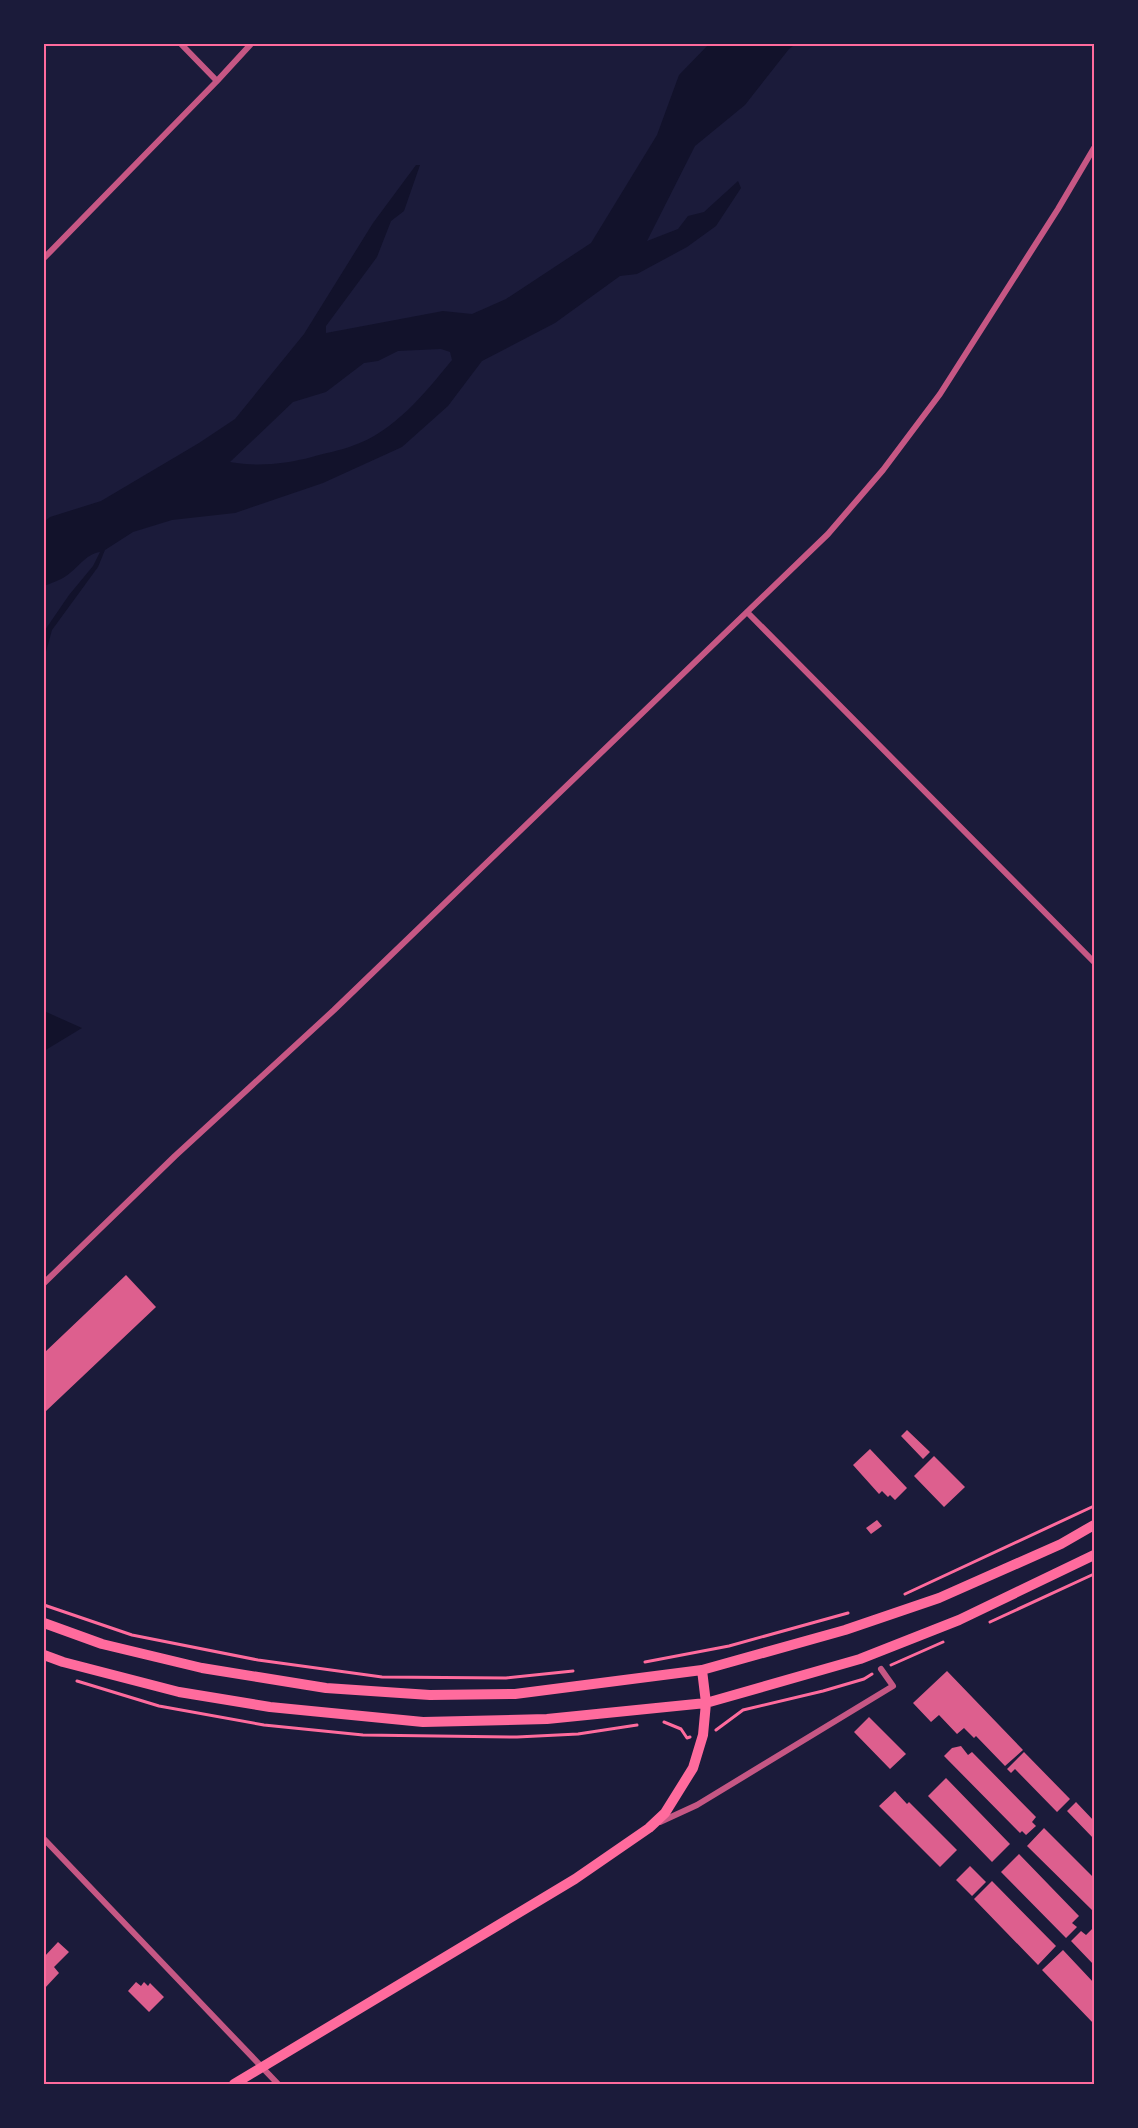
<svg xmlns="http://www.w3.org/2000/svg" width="1138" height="2128" font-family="'Source Serif 4',serif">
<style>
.water{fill:#12122b;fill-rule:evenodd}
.building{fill:#dd5f8e}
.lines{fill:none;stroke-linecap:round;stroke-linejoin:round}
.path{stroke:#ff6b9d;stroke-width:3}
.minor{stroke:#c65784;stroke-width:6}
.trunk{stroke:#ff6b9d;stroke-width:10}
.neatline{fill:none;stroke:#ff6b9d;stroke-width:2}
</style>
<rect width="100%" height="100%" fill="#1b1b3a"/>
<!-- water -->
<path class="water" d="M709 44H796L789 49 745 105 695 146 647 241 678 229 688 216 704 212 738 181 741 188 716 226 687 247 637 274 620 276 555 323 482 361 448 406 402 447 323 483 235 513 172 520 133 532 105 550 98 567 52 630 44 659 45 630 69 595 93 566 100 552C86 554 78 568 66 576 59 581 51 583 44 586V522L50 517 101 501 199 443 235 419 304 334 373 223 416 165H420L404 211 391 221 377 257 326 326V333L443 311 472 314 506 299 591 243 657 135 679 75ZM441 349 450 352 452 360C425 393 394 432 352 446 339 451 325 453 312 457 285 464 258 467 230 462L293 402 326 392 364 363 378 361 398 351Z
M44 1011 82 1028 44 1051Z"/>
<!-- building -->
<path class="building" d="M126 1275 156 1307 45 1412 44 1353Z
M907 1430 930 1452 923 1459 901 1436Z
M870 1449 907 1488 895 1500 890 1495 888 1497 882 1491 879 1494 853 1465Z
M934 1456 965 1487 944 1507 914 1476Z
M877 1520 882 1526 871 1534 866 1528Z
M947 1671 1023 1750 1005 1766 976 1736 974 1738 964 1728 957 1734 939 1715 931 1722 913 1703Z
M869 1717 906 1754 890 1769 854 1732Z
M961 1746 968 1755 972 1752 1036 1817 1032 1822 1036 1826 1026 1835 1022 1831 1020 1833 944 1756 952 1748Z
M1024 1752 1070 1799 1057 1812 1015 1769 1011 1773 1007 1769Z
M946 1778 1010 1844 992 1862 928 1796Z
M895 1791 907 1804 909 1802 957 1850 940 1867 879 1806Z
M1076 1802 1094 1821V1839L1067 1811Z
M1044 1828 1094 1878V1909L1093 1911 1027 1846Z
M1019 1854 1079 1916 1072 1923 1077 1927 1066 1938 1001 1872Z
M970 1866 986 1882 972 1896 956 1880Z
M992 1881 1056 1946 1038 1965 974 1899Z
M1093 1928 1094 1930V1965L1071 1941 1081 1931 1086 1935Z
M58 1942 69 1952 54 1967 59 1973 44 1989V1957Z
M1063 1950 1094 1983V2024L1042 1970Z
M136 1982 141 1986 144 1982 148 1986 150 1983 164 1997 149 2012 128 1991Z"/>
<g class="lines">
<!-- path -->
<path class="path" d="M905 1594 1094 1506
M44 1605 132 1635 258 1660 382 1677 506 1678 573 1671
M990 1622 1094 1574
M645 1662 729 1646 848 1613
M891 1665 943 1642
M77 1681 159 1706 264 1725 363 1735 517 1737 578 1734 637 1725
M664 1722 681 1729 687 1738 690 1737
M716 1730 743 1710 823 1691 864 1679 872 1674"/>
<!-- minor -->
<path class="minor" d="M181 44 217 81
M44 258 217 81 251 44
M747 612 1094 962
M44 1283 175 1156 334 1010 828 534 883 470 940 394 1058 209 1094 148
M660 1822 697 1805 893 1686 881 1669
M44 1839 278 2084"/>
<!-- trunk -->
<path class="trunk" d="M44 1623 102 1644 202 1668 326 1688 430 1695 515 1694 702 1670 845 1630 939 1598 1061 1544 1094 1525
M44 1655 63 1662 179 1692 270 1707 423 1722 547 1719 706 1703 860 1659 959 1620 1094 1555
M234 2084 575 1879 649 1828 665 1813 693 1768 703 1735 706 1703 702 1670"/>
</g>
<!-- border -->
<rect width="1138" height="2128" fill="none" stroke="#1b1b3a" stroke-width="90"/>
<rect x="45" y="45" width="1048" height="2038" class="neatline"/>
</svg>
